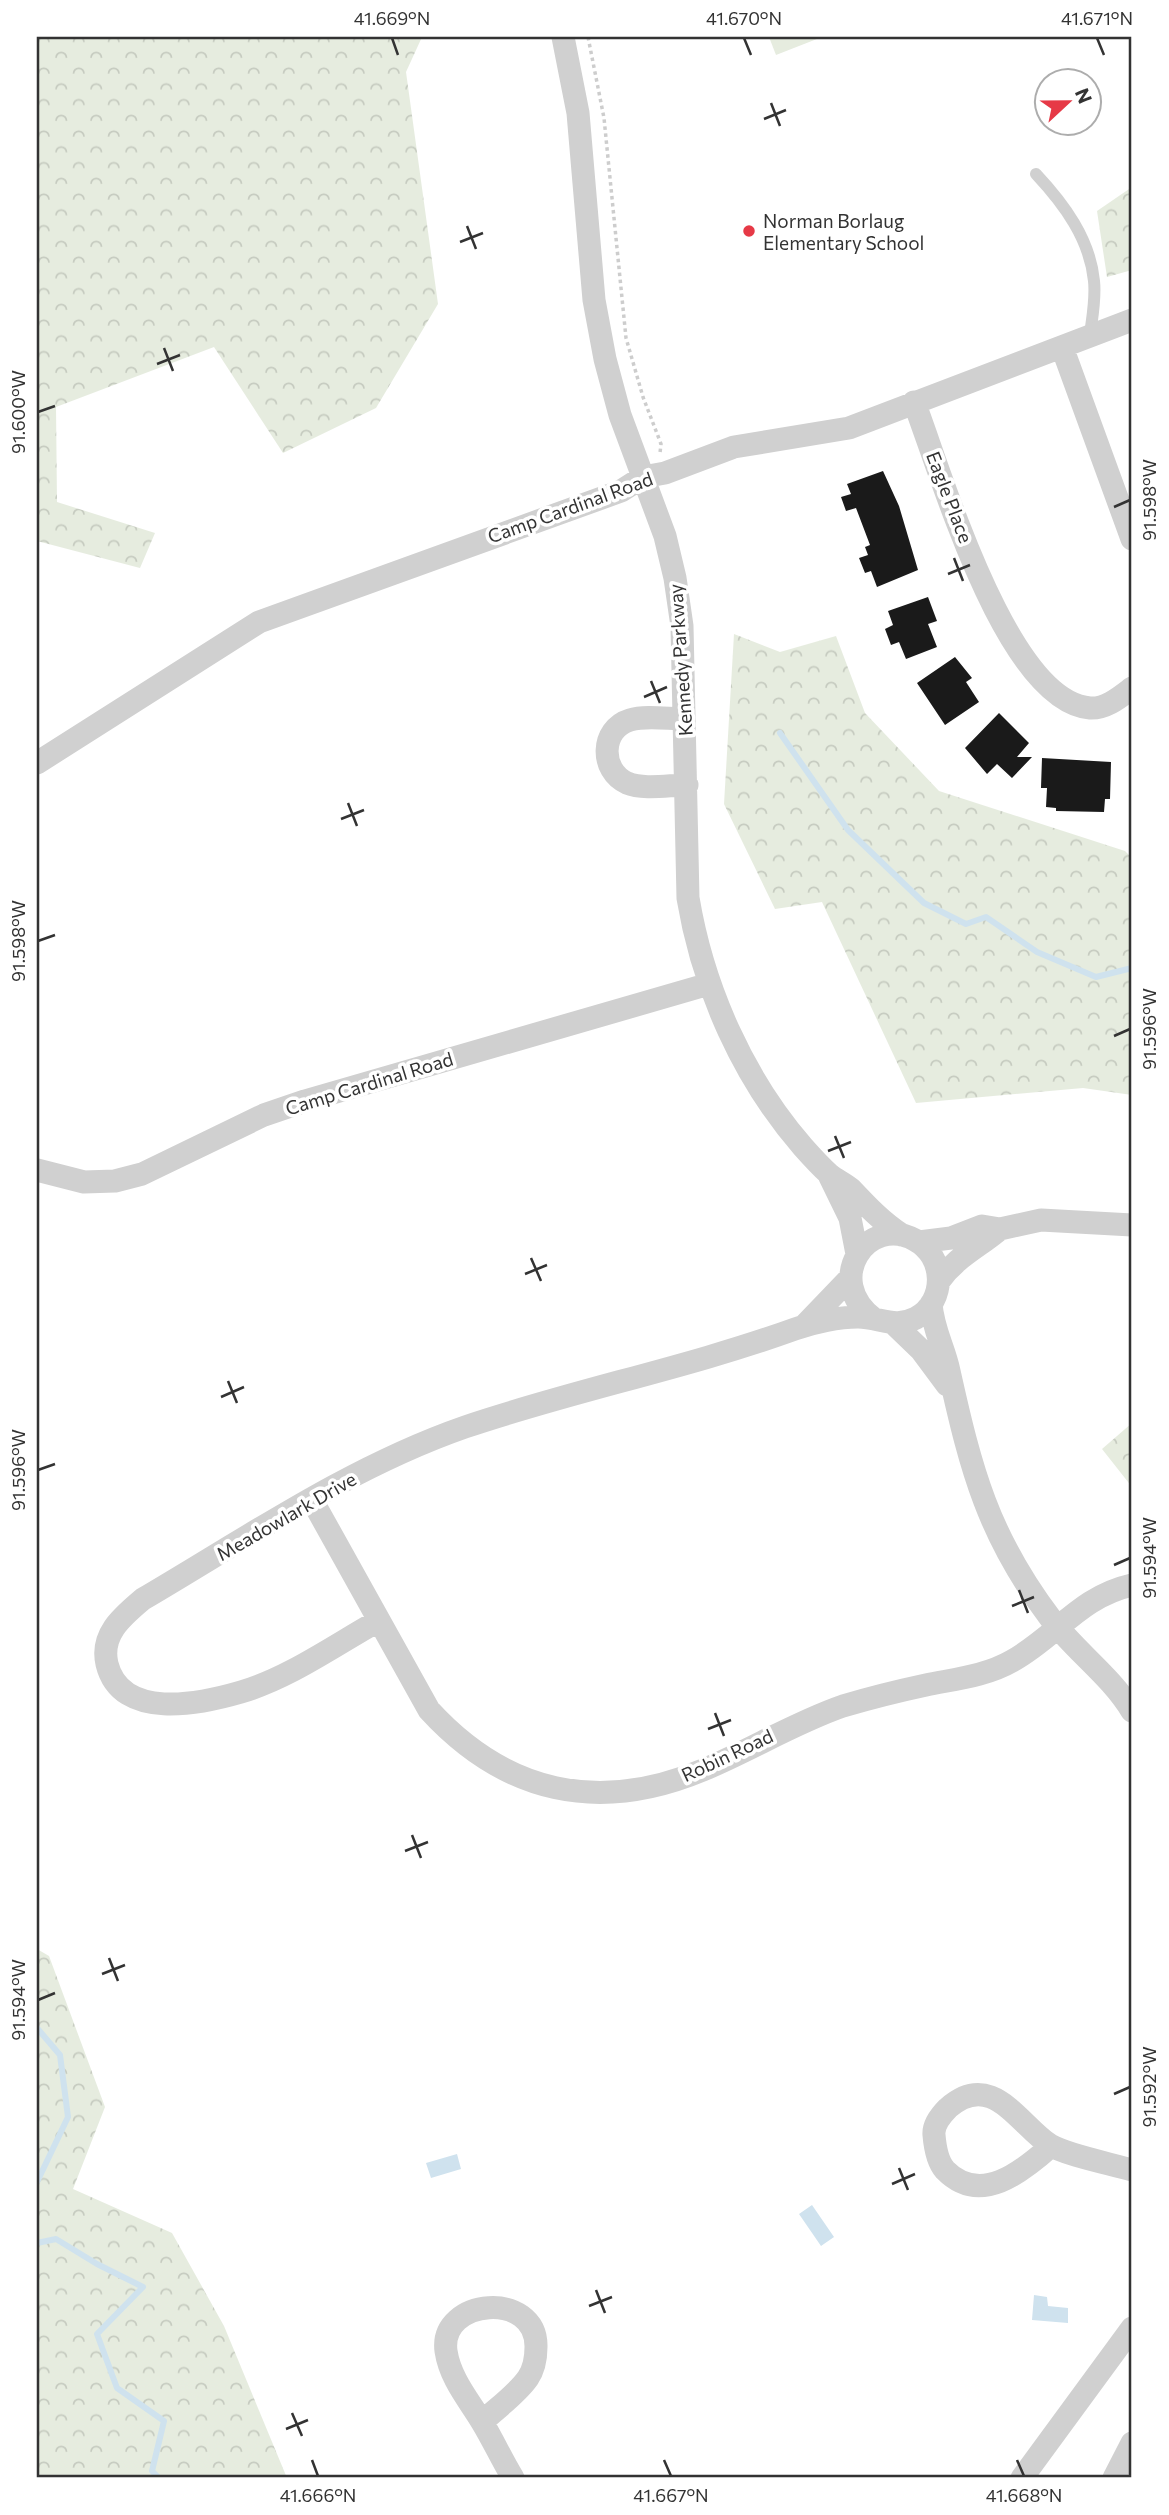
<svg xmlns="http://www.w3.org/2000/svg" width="1169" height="2515" font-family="Commissioner,sans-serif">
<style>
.forest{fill:url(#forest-crowns)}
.park{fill:#e6ecdf}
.water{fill:#cfe2ee}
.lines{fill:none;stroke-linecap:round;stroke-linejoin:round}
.stream{stroke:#cfe2ee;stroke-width:6}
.building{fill:#1a1a1a}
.path{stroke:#cdcdcd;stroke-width:3.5;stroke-dasharray:3.5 3.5;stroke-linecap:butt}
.lane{stroke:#d0d0d0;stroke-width:12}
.street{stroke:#d0d0d0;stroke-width:23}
.ticks{fill:none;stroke:#333;stroke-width:2.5}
.poi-dot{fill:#e63946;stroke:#fff;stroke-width:2.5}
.labels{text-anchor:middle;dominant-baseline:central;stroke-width:7;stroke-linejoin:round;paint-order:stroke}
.poi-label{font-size:19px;fill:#333;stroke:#fff;text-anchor:start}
.street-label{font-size:19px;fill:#333;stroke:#fff}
.neatline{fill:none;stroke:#333;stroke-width:2.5}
.ticks-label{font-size:18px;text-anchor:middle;fill:#333}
</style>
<defs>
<pattern id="forest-crowns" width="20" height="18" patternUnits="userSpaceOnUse" patternTransform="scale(1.75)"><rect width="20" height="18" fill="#e6ecdf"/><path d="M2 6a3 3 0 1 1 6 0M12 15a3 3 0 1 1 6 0" fill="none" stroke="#c6cbc0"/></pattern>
</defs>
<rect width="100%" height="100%" fill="#fff"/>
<!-- forest -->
<path class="forest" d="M37 37H422L406 72 438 304 376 408 283 453 214 347 56 407 57 502 155 533 140 568 37 541Z
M1132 187V270L1107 277 1097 211Z
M734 634 780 652 836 636 865 713 939 791 1125 851 1132 858V1095L1083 1088 916 1103 822 902 775 909 724 804Z
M1132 1423V1487L1102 1449Z
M37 1949 49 1956 105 2107 73 2189 172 2233 224 2326 287 2478H37Z"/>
<!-- park -->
<path class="park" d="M769 37H822L776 55Z"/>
<!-- water -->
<path class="water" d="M457 2154 461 2169 431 2178 426 2163Z
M812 2205 834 2237 821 2246 799 2214Z
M1034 2295 1047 2297 1048 2306 1068 2308V2323L1032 2320Z"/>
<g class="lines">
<!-- stream -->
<path class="stream" d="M780 733 848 830 924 903 966 924 986 917 1037 952 1096 977 1132 968
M37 2028 60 2055 68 2117 37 2182
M37 2243 56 2239 97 2264 143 2287 97 2334 117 2388 164 2421 152 2471 159 2478"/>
</g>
<!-- building -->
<path class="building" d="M883 471 899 506 918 570 877 587 871 571 865 573 859 558 868 555 865 547 870 545 856 508 846 511 841 497 851 494 847 484Z
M928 597 937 621 928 624 937 647 906 659 899 642 891 645 885 629 893 625 888 611Z
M955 657 972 678 966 682 979 702 945 725 917 683Z
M999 713 1029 743 1017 757H1032L1012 778 997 764 987 774 965 748Z
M1042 758 1111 762 1110 799H1105L1104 812 1056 811V808L1046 807 1047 788H1041Z"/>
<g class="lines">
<!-- path -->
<path class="path" d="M588 37 604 118 626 338 643 397 661 444 660 453"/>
<!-- lane -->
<path class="lane" d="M1036 174C1064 204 1090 239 1094 281 1096 299 1092 318 1090 335"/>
<!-- street -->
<path class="street" d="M563 37 578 113 594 300 605 359 620 415 665 536 675 578 682 626 688 898C703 988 743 1078 803 1147 811 1156 820 1166 829 1174 836 1180 844 1183 851 1189 867 1206 882 1222 902 1235
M1062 347 1132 539
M914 402C941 472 1006 701 1090 708 1106 709 1120 697 1132 688
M684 719C668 719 646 715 630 720 600 729 600 771 627 783 644 790 669 785 687 785
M37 763 259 622 621 491 643 477 665 473 734 447 849 428 1132 320
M37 1170 84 1182 115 1181 142 1174 264 1115 305 1101 709 984
M830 1177 850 1218 857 1254
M919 1242 951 1238 982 1226 1000 1229 1041 1220 1132 1225
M939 1281C956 1257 979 1247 1000 1229
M931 1304C933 1330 944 1347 949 1371 971 1470 988 1536 1051 1619 1076 1652 1111 1676 1132 1711
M893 1323 921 1350 947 1385
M804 1326 851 1277
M312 1500 429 1710C505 1793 598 1814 703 1770 751 1750 794 1723 843 1706 870 1698 898 1691 926 1685 955 1679 986 1676 1012 1661 1057 1636 1079 1597 1132 1585
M378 1621C335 1645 289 1678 241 1692 200 1704 121 1721 107 1664 100 1634 123 1616 143 1599 247 1538 350 1467 465 1427 574 1390 687 1368 795 1329 814 1322 839 1317 858 1317 879 1317 895 1329 916 1318 947 1301 945 1256 915 1240 868 1214 822 1280 874 1319
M1051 2146C1022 2172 980 2206 945 2170 937 2161 935 2147 934 2135 933 2125 941 2115 948 2108 992 2069 1019 2125 1050 2145 1066 2155 1112 2164 1132 2170
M482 2422C497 2408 517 2394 528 2378 534 2369 536 2357 536 2347 537 2290 439 2298 446 2351 450 2378 468 2399 482 2422 493 2440 502 2460 513 2478
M1022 2478 1132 2328
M1114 2478 1132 2443"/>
</g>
<!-- ticks -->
<path class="ticks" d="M392 38 398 55M744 38 751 55M1097 38 1104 55M771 103 780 126M764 119 786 110M467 226 476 249M460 242 483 233M164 348 173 371M157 364 180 355M38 412 55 406M1114 507 1130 500M954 558 963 581M948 574 970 565M651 681 660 703M644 697 667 687M348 803 357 826M341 819 364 810M38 941 55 935M1114 1036 1130 1029M835 1136 844 1158M828 1151 851 1142M531 1258 541 1281M525 1274 547 1265M228 1381 237 1403M221 1397 244 1387M38 1470 55 1464M1114 1565 1130 1558M1019 1590 1028 1613M1012 1606 1034 1597M715 1713 724 1736M708 1729 731 1720M412 1835 421 1858M405 1851 428 1842M109 1958 118 1981M102 1974 125 1965M38 2000 55 1993M1114 2094 1130 2087M899 2168 908 2190M892 2184 915 2174M596 2290 605 2313M589 2306 612 2297M292 2413 302 2436M286 2429 308 2420M312 2460 318 2476M664 2460 671 2476M1017 2460 1024 2476"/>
<!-- markers -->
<circle class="poi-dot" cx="749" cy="231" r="7"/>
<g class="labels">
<!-- poi labels -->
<g class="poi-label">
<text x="763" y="220">Norman Borlaug<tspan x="763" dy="22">Elementary School</tspan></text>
</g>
<!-- street labels -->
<g class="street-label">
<text transform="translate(950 497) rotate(69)">Eagle Place</text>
<text transform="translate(570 507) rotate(-20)">Camp Cardinal Road</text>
<text transform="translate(680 660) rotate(-94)">Kennedy Parkway</text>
<text transform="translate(369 1083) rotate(-17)">Camp Cardinal Road</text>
<text transform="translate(286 1516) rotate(-30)">Meadowlark Drive</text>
<text transform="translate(727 1755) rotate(-25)">Robin Road</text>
</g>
</g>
<!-- border -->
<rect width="1169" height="2515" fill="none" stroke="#ffffff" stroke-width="77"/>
<!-- north arrow -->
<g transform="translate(1068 102) rotate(68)"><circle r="33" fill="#ffffff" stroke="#adadad" stroke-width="2"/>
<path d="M0-5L12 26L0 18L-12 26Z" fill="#e63946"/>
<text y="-10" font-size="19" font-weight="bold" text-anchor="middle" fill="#333333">N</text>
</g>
<rect x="38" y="38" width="1092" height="2438" class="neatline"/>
<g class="ticks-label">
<text x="392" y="25">41.669°N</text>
<text x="744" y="25">41.670°N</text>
<text x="1097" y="25">41.671°N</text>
<text transform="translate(19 412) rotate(-90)" y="6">91.600°W</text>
<text transform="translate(1150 500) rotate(-90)" y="6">91.598°W</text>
<text transform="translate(19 941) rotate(-90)" y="6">91.598°W</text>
<text transform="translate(1150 1029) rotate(-90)" y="6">91.596°W</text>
<text transform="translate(19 1470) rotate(-90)" y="6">91.596°W</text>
<text transform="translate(1150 1558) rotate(-90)" y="6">91.594°W</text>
<text transform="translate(19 2000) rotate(-90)" y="6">91.594°W</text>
<text transform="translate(1150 2087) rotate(-90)" y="6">91.592°W</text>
<text x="318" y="2502">41.666°N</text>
<text x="671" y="2502">41.667°N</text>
<text x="1024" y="2502">41.668°N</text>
</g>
</svg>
